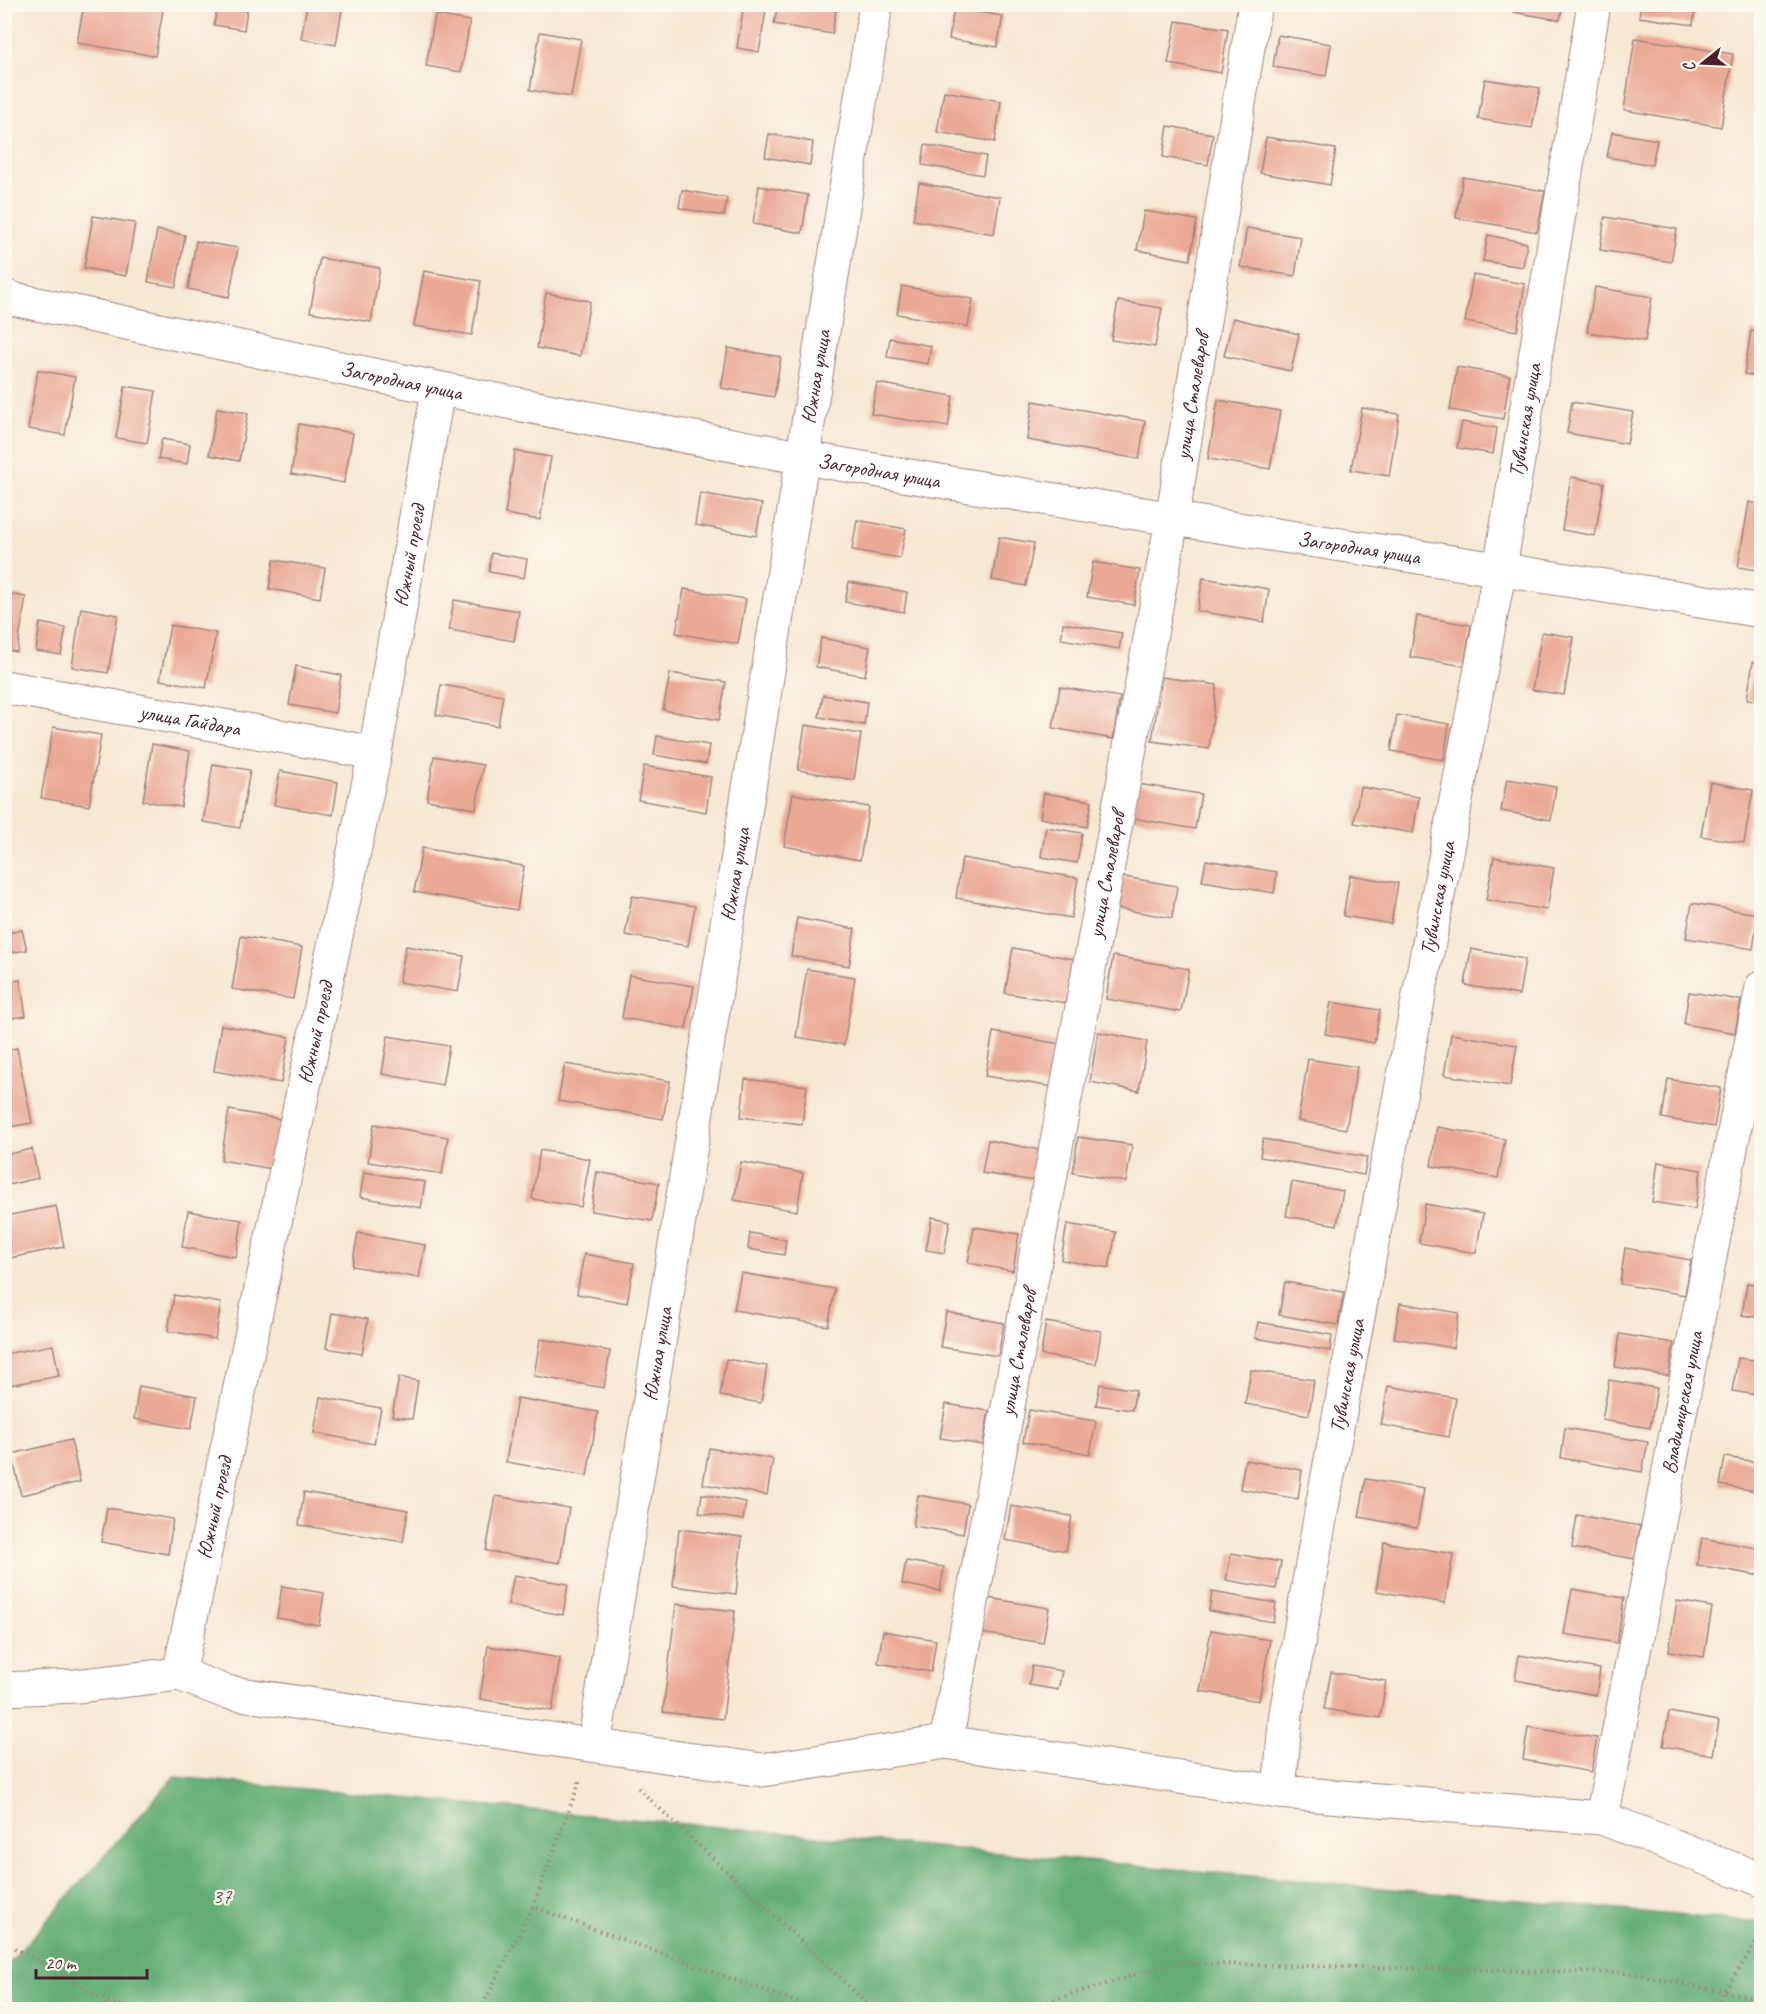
<svg xmlns="http://www.w3.org/2000/svg" width="1766" height="2014" font-family="Caveat,sans-serif">
<style>
.forest{fill:#64ad75;stroke:#576650;stroke-width:1.5}
.building{fill:#eaa995}
.lines{fill:none;stroke-linecap:round;stroke-linejoin:round}
.minor-casing{stroke:#a0847f;stroke-width:35}
.path{stroke:#a0847f;stroke-width:4;stroke-dasharray:1.5 4.5;stroke-linecap:butt}
.minor{stroke:#fff;stroke-width:33}
.labels{text-anchor:middle;dominant-baseline:central;stroke-width:4.5;stroke-linejoin:round;paint-order:stroke}
.street-label{font-size:21px;fill:#4a1f2b;stroke:#fbf7ec}
.park-label{font-size:21px;fill:#5b5a4c;stroke:#fbf7ec}
</style>
<rect width="100%" height="100%" fill="#fbf7ec"/>
<filter id="ink" filterUnits="userSpaceOnUse"><feTurbulence type="fractalNoise" baseFrequency=".0167" numOctaves="2"/><feDisplacementMap in="SourceGraphic" scale="12" xChannelSelector="R" yChannelSelector="G"/><feConvolveMatrix kernelMatrix="1 2 1 2 8 2 1 2 1" color-interpolation-filters="sRGB"/></filter>
<filter id="wash" filterUnits="userSpaceOnUse"><feTurbulence type="fractalNoise" baseFrequency=".008" numOctaves="4" result="noise"/><feDisplacementMap in="SourceGraphic" scale="24" xChannelSelector="R" yChannelSelector="G"/><feGaussianBlur stdDeviation="1.35" result="paint"/><feColorMatrix in="noise" values="0 0 0 0 0 0 0 0 0 0 0 0 0 0 0 0 0 1.4 0 .05"/><feComposite in="paint" operator="in"/></filter>
<g filter="url(#wash)">
<rect width="100%" height="100%" fill="#f6e8d3"/>
<!-- forest -->
<path class="forest" d="M174 1777 1761 1923V2009H5V1968Z"/>
<g id="blocks">
<!-- building -->
<path class="building" d="M84 4H164L155 56 77 43Z
M218 4H248L244 30 214 25Z
M307 4H343L336 45 301 39Z
M744 4H767L759 52 737 48Z
M778 4H837L832 34 774 24Z
M1491 4H1506L1505 8Z
M1514 4H1563L1560 20 1513 12Z
M1641 4H1696L1693 25 1639 17Z
M954 8 1003 16 997 47 949 39Z
M435 15 470 21 461 72 426 66Z
M1176 21 1228 29 1221 73 1168 64Z
M540 32 581 39 571 97 530 90Z
M1278 35 1331 44 1326 76 1273 67Z
M1635 38 1733 54 1721 127 1624 110Z
M1485 79 1540 88 1532 128 1478 119Z
M944 91 1001 101 995 142 937 132Z
M1168 126 1213 134 1208 165 1163 157Z
M1612 132 1657 140 1652 165 1607 157Z
M769 134 813 142 810 165 765 157Z
M1266 137 1336 149 1330 185 1260 173Z
M925 145 986 156 983 175 922 165Z
M1463 177 1545 191 1537 232 1456 218Z
M919 183 1000 197 994 234 913 220Z
M759 186 808 195 802 233 753 224Z
M682 190 727 198 724 216 679 208Z
M1144 211 1197 220 1190 260 1137 250Z
M93 216 135 223 126 276 84 268Z
M1605 217 1677 229 1671 262 1600 250Z
M1247 228 1301 237 1295 276 1240 267Z
M157 230 185 235 176 287 148 282Z
M1488 235 1527 243 1523 267 1483 261Z
M196 241 238 248 229 297 188 289Z
M320 258 380 268 371 322 310 312Z
M424 271 481 281 472 335 414 326Z
M1473 275 1525 284 1517 331 1465 322Z
M902 286 973 299 968 327 897 314Z
M1595 287 1652 297 1645 341 1587 332Z
M546 293 590 301 580 356 537 348Z
M1118 301 1162 308 1155 347 1111 340Z
M1233 318 1299 334 1291 371 1224 356Z
M1751 331 1762 333V377L1744 374Z
M890 338 931 346 928 364 887 357Z
M728 348 781 357 774 397 721 388Z
M1457 367 1510 376 1503 419 1450 410Z
M38 370 75 377 65 435 28 429Z
M877 383 953 396 948 427 871 414Z
M125 386 156 391 147 443 116 438Z
M1218 400 1280 411 1270 469 1208 459Z
M1033 401 1145 421 1139 459 1027 440Z
M1572 402 1633 412 1627 444 1567 433Z
M217 408 248 413 239 461 209 455Z
M1362 408 1399 414 1389 476 1351 470Z
M1462 422 1497 428 1493 454 1457 448Z
M299 424 353 433 344 483 291 474Z
M162 439 190 444 187 464 158 459Z
M515 451 551 457 540 520 505 514Z
M1571 477 1604 483 1595 536 1562 530Z
M700 493 762 504 756 536 695 525Z
M1749 502 1762 505V571L1738 567Z
M857 520 906 529 900 558 852 550Z
M999 537 1034 543 1026 586 992 580Z
M491 553 527 559 524 578 489 572Z
M274 560 325 568 320 598 269 589Z
M1093 562 1140 570 1134 605 1087 597Z
M1203 578 1269 589 1264 622 1197 611Z
M849 582 907 592 904 612 845 602Z
M684 589 746 599 738 644 676 633Z
M4 593 26 597 17 652 4 650Z
M454 600 519 611 514 641 449 630Z
M81 608 118 615 108 673 72 667Z
M1417 616 1471 625 1464 666 1410 657Z
M40 623 66 628 61 655 36 651Z
M1063 623 1122 633 1119 649 1061 639Z
M170 625 216 633 206 688 160 680Z
M1542 632 1574 637 1564 695 1532 690Z
M821 638 870 647 865 676 816 667Z
M1753 662 1762 664V702L1747 699Z
M296 666 341 675 335 713 289 705Z
M670 673 726 682 719 720 663 710Z
M1162 677 1217 685 1209 749 1152 741Z
M441 685 503 695 498 726 436 715Z
M1060 687 1120 697 1113 739 1053 728Z
M823 695 867 702 864 725 819 717Z
M1397 715 1449 724 1444 760 1391 751Z
M805 725 861 734 854 780 798 770Z
M53 727 101 735 89 806 41 798Z
M657 736 709 745 706 764 654 755Z
M152 744 190 751 181 807 143 801Z
M434 756 483 765 476 809 427 800Z
M213 764 250 770 240 828 203 822Z
M644 766 711 777 706 812 638 800Z
M280 771 338 782 333 815 274 805Z
M1507 779 1556 787 1551 820 1501 811Z
M1710 782 1753 790 1744 843 1701 836Z
M1138 784 1201 794 1195 829 1132 818Z
M1360 787 1419 797 1413 833 1354 823Z
M1044 793 1092 801 1087 827 1040 818Z
M793 794 869 807 860 860 784 846Z
M1046 827 1082 833 1077 863 1041 857Z
M422 848 524 866 517 910 414 892Z
M1494 857 1554 868 1547 910 1486 900Z
M962 858 1078 878 1071 918 956 898Z
M1206 860 1277 872 1274 893 1202 881Z
M1350 875 1398 883 1391 924 1343 916Z
M1119 876 1177 886 1172 918 1114 908Z
M632 896 695 906 688 946 625 935Z
M1692 903 1758 914 1753 949 1686 938Z
M797 918 855 929 849 966 791 956Z
M22 930 27 950 4 954V934Z
M241 936 302 947 293 999 232 989Z
M406 946 464 956 458 992 399 982Z
M1013 948 1074 959 1066 1003 1005 993Z
M1471 949 1525 959 1519 995 1465 985Z
M1113 956 1189 969 1181 1012 1106 999Z
M807 969 855 977 844 1045 796 1037Z
M629 975 694 986 686 1029 622 1018Z
M20 980 26 1016 4 1019V982Z
M1689 992 1741 1000 1735 1033 1684 1024Z
M1331 1002 1380 1010 1374 1043 1325 1034Z
M221 1025 289 1037 281 1083 214 1071Z
M993 1032 1060 1044 1053 1087 985 1076Z
M1098 1032 1147 1041 1139 1091 1090 1082Z
M1451 1034 1517 1045 1510 1086 1444 1075Z
M388 1036 449 1046 442 1085 382 1074Z
M17 1048 32 1123 4 1128V1051Z
M1308 1059 1357 1067 1346 1129 1298 1121Z
M565 1064 670 1081 663 1119 558 1101Z
M745 1079 807 1086 802 1124 741 1117Z
M1668 1079 1721 1088 1714 1127 1662 1118Z
M229 1110 281 1119 272 1169 221 1160Z
M374 1124 448 1137 442 1174 368 1162Z
M1437 1127 1505 1139 1498 1178 1431 1166Z
M1078 1137 1132 1145 1126 1182 1073 1173Z
M1263 1139 1367 1157 1364 1175 1260 1157Z
M988 1140 1040 1150 1035 1181 982 1173Z
M32 1149 38 1178 4 1186V1155Z
M540 1150 590 1159 581 1207 532 1199Z
M741 1162 803 1173 797 1211 734 1200Z
M1658 1162 1701 1170 1695 1209 1652 1202Z
M364 1172 425 1182 421 1208 360 1197Z
M597 1172 659 1183 652 1221 591 1211Z
M1292 1182 1343 1191 1337 1225 1286 1216Z
M1425 1204 1483 1214 1476 1253 1419 1243Z
M56 1206 64 1247 5 1259V1216Z
M188 1211 242 1220 236 1257 182 1247Z
M932 1217 950 1221 944 1253 926 1250Z
M1067 1224 1116 1232 1109 1268 1061 1260Z
M974 1227 1019 1234 1013 1271 968 1263Z
M358 1233 425 1245 419 1278 352 1266Z
M750 1233 786 1240 784 1255 748 1249Z
M1625 1248 1691 1260 1685 1295 1620 1284Z
M584 1254 634 1263 627 1303 577 1294Z
M741 1273 835 1289 828 1326 734 1310Z
M1285 1282 1344 1292 1338 1325 1279 1315Z
M1747 1283 1762 1285V1318L1742 1315Z
M174 1295 221 1303 215 1339 168 1331Z
M1400 1303 1459 1313 1453 1348 1394 1338Z
M946 1312 1004 1323 998 1356 940 1347Z
M332 1313 368 1319 362 1354 326 1348Z
M1046 1322 1101 1331 1096 1364 1041 1355Z
M1258 1322 1332 1335 1330 1351 1255 1338Z
M1620 1334 1674 1343 1668 1376 1615 1367Z
M540 1339 610 1351 604 1388 534 1376Z
M53 1345 59 1376 4 1386V1354Z
M1738 1358 1762 1361V1396L1732 1391Z
M726 1359 767 1366 761 1403 720 1396Z
M1251 1370 1314 1380 1309 1415 1245 1404Z
M399 1377 418 1381 412 1419 392 1416Z
M1609 1380 1657 1388 1650 1428 1602 1420Z
M1100 1384 1136 1390 1132 1410 1096 1405Z
M139 1386 197 1396 191 1429 134 1419Z
M1388 1386 1456 1398 1449 1437 1381 1425Z
M320 1397 381 1408 374 1444 314 1433Z
M517 1398 598 1412 587 1476 506 1462Z
M946 1404 989 1411 983 1445 940 1438Z
M1029 1410 1096 1421 1090 1454 1023 1442Z
M1565 1428 1648 1442 1642 1472 1561 1458Z
M71 1440 80 1482 21 1495 12 1454Z
M709 1448 773 1459 767 1495 703 1484Z
M1725 1457 1762 1463V1492L1720 1485Z
M1245 1460 1302 1470 1298 1499 1240 1489Z
M1366 1479 1424 1489 1417 1528 1359 1517Z
M304 1492 408 1510 403 1542 299 1525Z
M702 1494 746 1502 743 1520 699 1513Z
M918 1495 968 1504 963 1534 913 1526Z
M496 1496 569 1508 560 1563 486 1551Z
M1011 1506 1072 1516 1066 1551 1005 1540Z
M107 1508 173 1519 168 1554 101 1542Z
M1577 1515 1640 1526 1635 1559 1572 1548Z
M679 1529 742 1537 736 1594 673 1586Z
M1702 1538 1762 1549V1576L1697 1565Z
M1384 1542 1453 1554 1445 1603 1376 1591Z
M1231 1553 1281 1562 1276 1589 1226 1580Z
M906 1561 944 1567 940 1591 902 1584Z
M514 1575 568 1584 563 1615 508 1605Z
M282 1586 324 1593 319 1625 277 1618Z
M1572 1589 1624 1598 1617 1643 1564 1634Z
M1212 1592 1276 1603 1273 1622 1209 1611Z
M988 1598 1049 1608 1043 1643 981 1633Z
M1677 1601 1712 1607 1704 1657 1669 1651Z
M676 1604 735 1611 723 1719 663 1712Z
M1211 1630 1270 1640 1259 1701 1200 1691Z
M883 1631 936 1640 931 1672 878 1663Z
M488 1646 560 1658 552 1711 480 1699Z
M1519 1655 1600 1669 1596 1695 1515 1680Z
M1032 1666 1062 1671 1058 1690 1029 1685Z
M1331 1672 1386 1681 1380 1718 1324 1709Z
M1669 1712 1719 1721 1713 1755 1663 1746Z
M1528 1727 1597 1738 1591 1772 1523 1760Z"/>
</g>
</g>
<g filter="url(#ink)">
<use href="#blocks" fill-opacity="0" stroke="#a0847f" stroke-width="1.5"/>
<g class="lines">
<!-- minor casing -->
<g class="minor-casing">
<g id="minor">
<path id="s1" d="M4 297C271 354 537 411 805 458 1123 514 1443 559 1762 611"/>
<path id="s2" d="M4 687 375 753"/>
<path id="s3" d="M179 1674 375 753 438 390"/>
<path d="M4 1689 76 1686 179 1674 226 1692 762 1770 946 1742 1279 1792 1602 1818 1762 1880"/>
<path id="s4" d="M946 1742 1172 520 1255 4"/>
<path id="s5" d="M594 1745 876 4"/>
<path id="s6" d="M1279 1792 1286 1713 1322 1507 1500 568 1594 4"/>
<path id="s7" d="M1602 1818 1762 987"/>
</g>
</g>
<!-- path -->
<path class="path" d="M638 1788 874 2010
M533 1907 580 1780
M4 1942 109 2002 134 2010
M102 2010 109 2002
M480 2010 533 1907 818 2010
M1019 2010 1175 1963 1629 1973 1762 1999
M1712 2010 1762 1934"/>
<!-- minor -->
<use href="#minor" class="minor"/>
</g>
</g>
<g class="labels">
<!-- street labels -->
<g class="street-label">
<text stroke="none"><textPath href="#s5" startOffset="1386">Южная улица</textPath></text>
<text stroke="none"><textPath href="#s1" startOffset="406">Загородная улица</textPath></text>
<text stroke="none"><textPath href="#s4" startOffset="1368">улица Сталеваров</textPath></text>
<text stroke="none"><textPath href="#s6" startOffset="1394">Тувинская улица</textPath></text>
<text stroke="none"><textPath href="#s1" startOffset="892">Загородная улица</textPath></text>
<text stroke="none"><textPath href="#s1" startOffset="1378">Загородная улица</textPath></text>
<text stroke="none"><textPath href="#s3" startOffset="1142">Южный проезд</textPath></text>
<text stroke="none"><textPath href="#s2" startOffset="189">улица Гайдара</textPath></text>
<text stroke="none"><textPath href="#s4" startOffset="882">улица Сталеваров</textPath></text>
<text stroke="none"><textPath href="#s5" startOffset="882">Южная улица</textPath></text>
<text stroke="none"><textPath href="#s6" startOffset="908">Тувинская улица</textPath></text>
<text stroke="none"><textPath href="#s3" startOffset="656">Южный проезд</textPath></text>
<text stroke="none"><textPath href="#s4" startOffset="396">улица Сталеваров</textPath></text>
<text stroke="none"><textPath href="#s5" startOffset="396">Южная улица</textPath></text>
<text stroke="none"><textPath href="#s6" startOffset="422">Тувинская улица</textPath></text>
<text stroke="none"><textPath href="#s7" startOffset="423">Владимирская улица</textPath></text>
<text stroke="none"><textPath href="#s3" startOffset="170">Южный проезд</textPath></text>
</g>
<!-- park labels -->
<g class="park-label">
<text x="222" y="1896">37</text>
</g>
</g>
<!-- margin -->
<rect width="1766" height="2014" fill="none" stroke="#fbf7ec" stroke-width="24"/>
<!-- north arrow -->
<g transform="translate(1703 63) rotate(252)" stroke="#fbf7ec" stroke-width="4.5" paint-order="stroke">
<path d="M0-4.5L10 22L0 15L-10 22Z" fill="#4a1f2b"/>
<text y="-9" font-size="16" font-weight="bold" text-anchor="middle" fill="#4a1f2b">С</text>
</g>
<!-- scale -->
<path d="M36 1969v9h111v-9" fill="none" stroke="#4a1f2b" stroke-width="3"/>
<text x="45" y="1969" font-size="18" fill="#4a1f2b" stroke="#fbf7ec" stroke-width="4.5" paint-order="stroke">20 m</text>
</svg>
